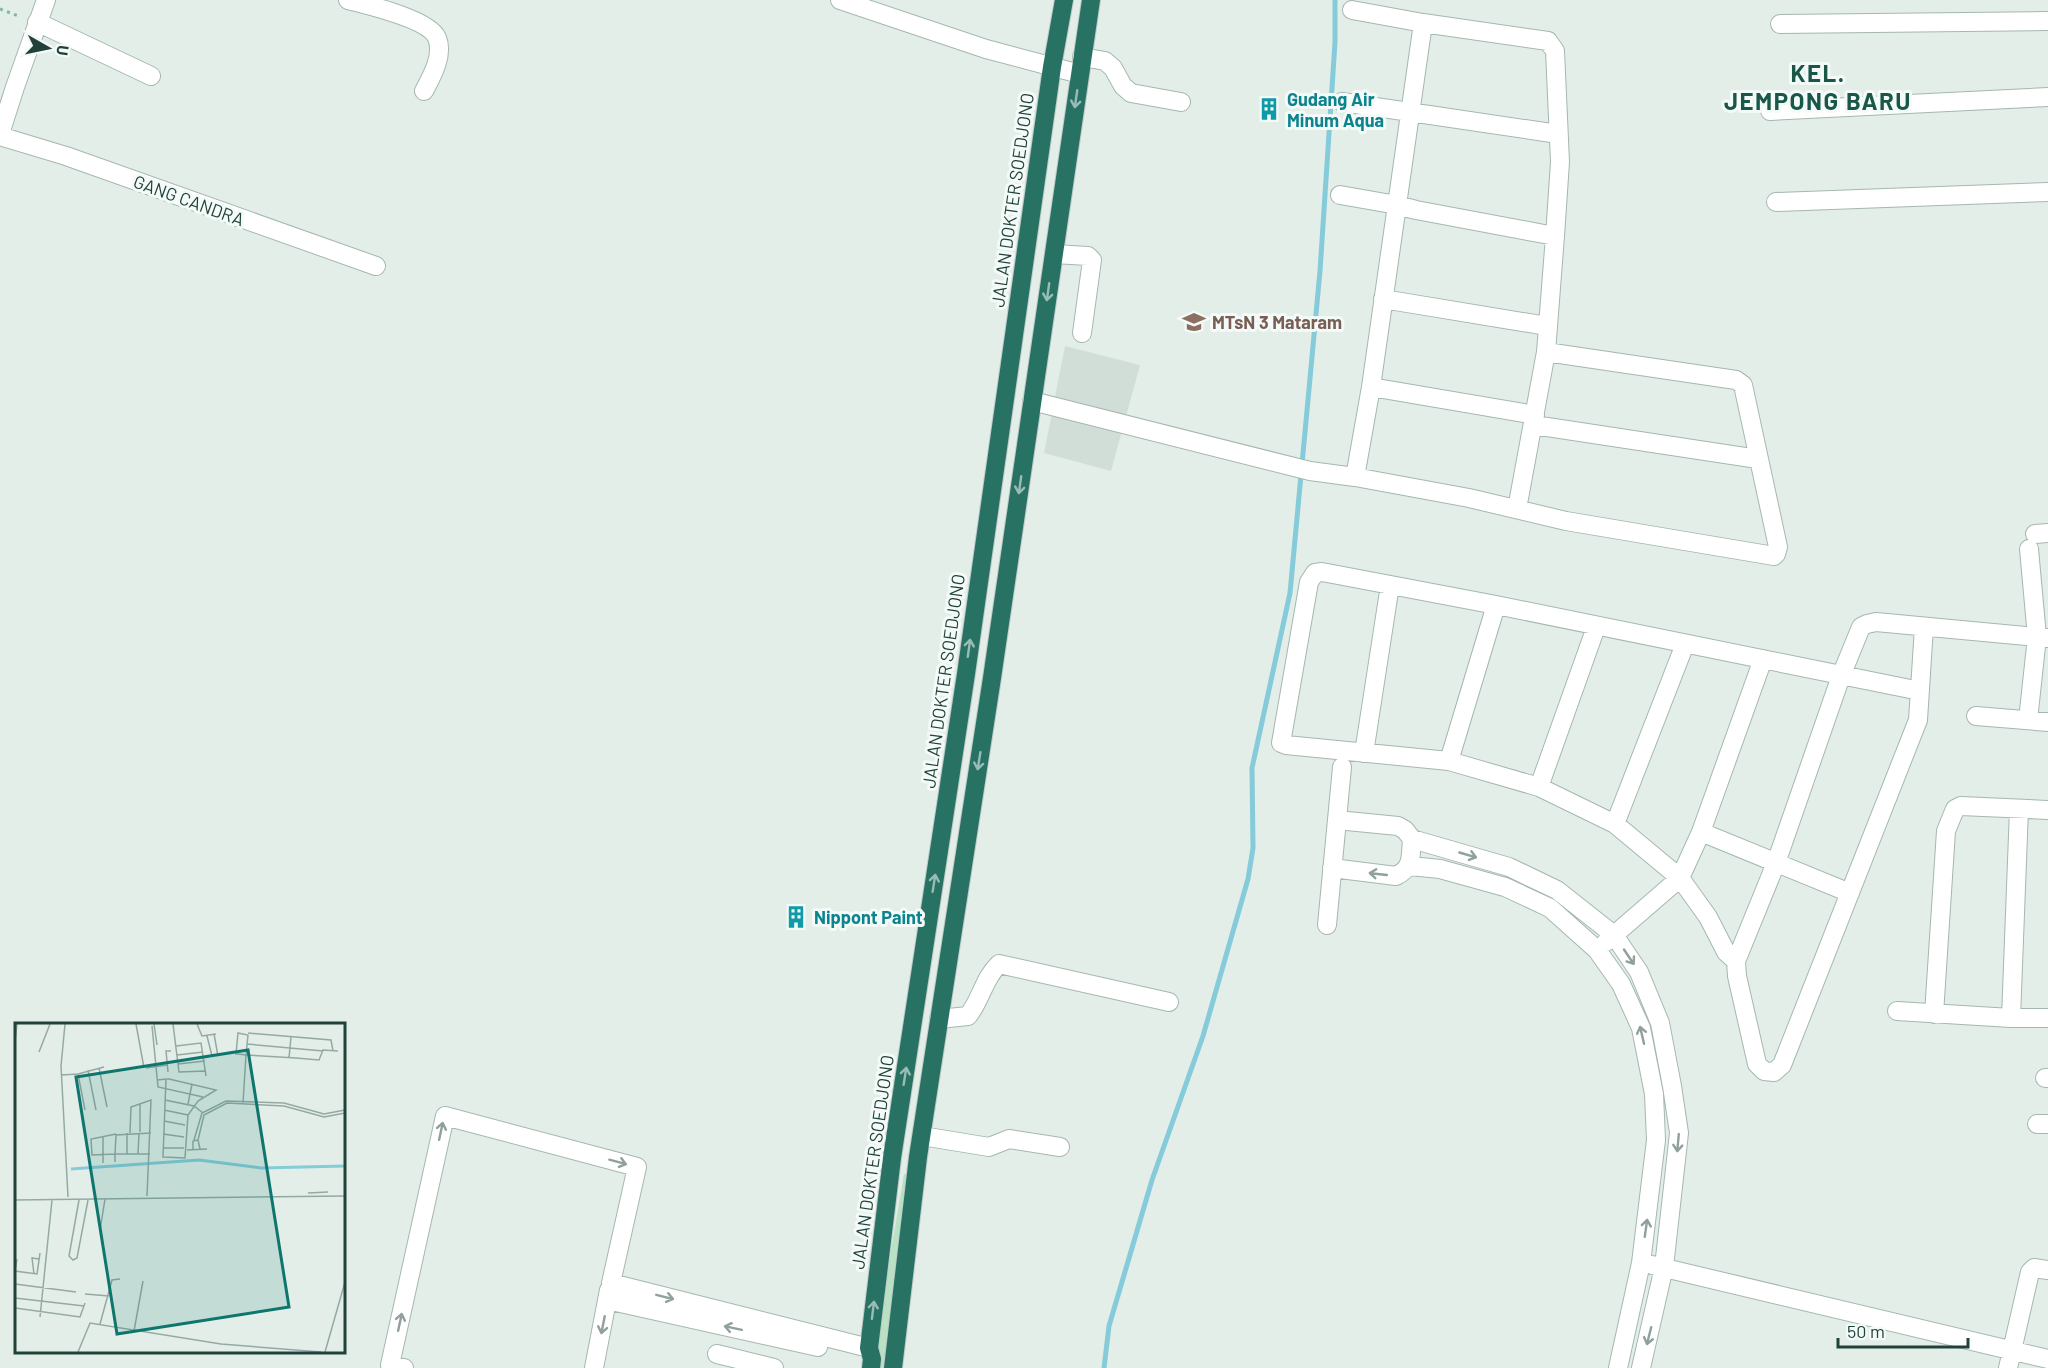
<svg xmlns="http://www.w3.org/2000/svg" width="2048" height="1368" font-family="Barlow,sans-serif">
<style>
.built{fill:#d1ded8}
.green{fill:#b9e2c5}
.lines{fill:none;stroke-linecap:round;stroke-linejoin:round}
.stream{stroke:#85cbd9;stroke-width:5}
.minor-casing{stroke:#a5b7b1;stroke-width:20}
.highway-casing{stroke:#c1cac8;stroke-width:20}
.path{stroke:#80b6a6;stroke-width:3;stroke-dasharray:3 4.5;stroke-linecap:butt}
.minor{stroke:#fff;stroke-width:18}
.highway{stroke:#287264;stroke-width:18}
.oneway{stroke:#98bdb5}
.oneway2{stroke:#90a09c}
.labels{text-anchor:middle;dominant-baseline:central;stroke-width:6;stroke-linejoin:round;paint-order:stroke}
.culture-label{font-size:18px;font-weight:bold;fill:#0d838f;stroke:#f4faf7;text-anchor:start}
.street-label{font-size:18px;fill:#20423a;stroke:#f4faf7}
.education-label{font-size:18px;font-weight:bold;fill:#785e54;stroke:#f4faf7;text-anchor:start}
.district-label{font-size:24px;font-weight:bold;letter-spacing:1.5px;fill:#195749;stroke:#f4faf7}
.inset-river{fill:none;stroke:#85cbd9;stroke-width:3}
.inset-road{fill:none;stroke:#95a9a3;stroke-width:1.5}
.view{fill:#0f766e;fill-opacity:0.15;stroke:#0f766e;stroke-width:3}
.inset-edge{fill:none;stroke:#20423a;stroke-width:3}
</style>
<rect width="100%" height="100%" fill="#e3eee9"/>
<!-- built -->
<path class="built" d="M1065 346 1140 365 1111 471 1044 453Z"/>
<!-- green -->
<path class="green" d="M904 1174 911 1175 887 1368H871Z"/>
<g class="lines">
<!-- stream -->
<path class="stream" d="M1104 1368 1109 1326 1152 1180 1203 1036 1248 879 1253 848 1252 768 1290 593 1320 271 1335 42V0"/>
<!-- minor casing -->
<g class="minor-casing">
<path id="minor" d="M348 0C367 5 429 19 437 38 444 55 432 76 424 91
M840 0 986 49 1080 74
M1352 10 1423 23
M37 22 151 76
M1780 24 2048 21
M1082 57 1105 61 1113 68 1123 86 1131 93 1181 102
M1342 102 1558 134
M1770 111 2048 97
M0 134 15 87 46 0
M0 136 66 156 376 266
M1340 195 1397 205 1423 23 1548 41 1555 51 1560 162 1555 236
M1776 202 2048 192
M1054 254 1088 256 1092 260 1082 333
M1383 299 1547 326
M1371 387 1535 415
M1032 401 1310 471 1355 477 1469 498 1566 521 1774 556 1776 554 1778 547 1743 385 1736 380 1546 352
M1534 425 1758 459
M1355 477 1371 387 1397 205 1416 210 1544 234 1555 236 1546 352 1517 509
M2035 534 2048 533
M1920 691 1496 605 1322 572 1315 573 1309 582 1281 743 1286 745 1449 761 1539 787 1615 824 1680 878 1708 917 1726 952 1736 961 1737 976 1757 1064 1764 1071 1774 1072 1782 1065 1918 720 1924 627
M1976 716 2048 722
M2028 720 2037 637 2029 549
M1364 753 1390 585
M1449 761 1496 605
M1539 787 1596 627
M1615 824 1685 644
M1701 832 1850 893
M1412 839 1509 867 1557 890 1614 935 1639 972 1660 1023 1672 1086 1679 1133 1664 1267 1641 1368
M1410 866 1440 869 1505 887 1550 908 1597 950 1621 984 1641 1028 1654 1094 1656 1140 1641 1263 1618 1368
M1332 868 1396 876C1414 867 1410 856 1412 839L1405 830 1398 826 1337 820
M1327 925 1342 767
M1606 942 1680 878 1701 832 1763 659
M1736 961 1776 863 1841 676 1861 627 1867 624 1876 622 2048 638
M1897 1011 2011 1018H2048
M1934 1014 1946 831 1955 809 1961 806 2048 810
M2011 1018 2019 809
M939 1019 968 1016C981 1000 984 978 999 964L1169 1002
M2045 1078H2048
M2037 1124H2048
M922 1136 989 1147 1009 1139 1060 1147
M1652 1265 2048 1359
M607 1300 818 1347
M717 1354 774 1368
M404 1368 390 1365 445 1116 637 1167 611 1283 869 1348
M594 1368 609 1290
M2008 1368 2030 1272 2034 1268 2048 1270"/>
</g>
<!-- highway casing -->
<g class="highway-casing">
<path id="highway" d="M871 1368 872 1359 869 1348 892 1158 966 674 1052 67 1064 0
M893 1368 918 1157 992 678 1091 0"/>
</g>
<!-- path -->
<path class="path" d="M0 9 21 17"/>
<!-- minor -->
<use href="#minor" class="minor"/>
<!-- highway -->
<use href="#highway" class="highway"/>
</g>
<!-- one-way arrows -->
<defs><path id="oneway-shaft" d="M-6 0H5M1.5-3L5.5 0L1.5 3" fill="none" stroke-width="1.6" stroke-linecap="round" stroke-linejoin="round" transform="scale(1.5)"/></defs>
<g class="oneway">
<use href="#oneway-shaft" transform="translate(1076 99) rotate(98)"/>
<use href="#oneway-shaft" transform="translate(1048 292) rotate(98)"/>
<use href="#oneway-shaft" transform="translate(1020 485) rotate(98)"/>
<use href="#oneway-shaft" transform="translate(969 648) rotate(-82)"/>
<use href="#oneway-shaft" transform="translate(979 761) rotate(99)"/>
<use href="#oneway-shaft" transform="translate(934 883) rotate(-81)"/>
<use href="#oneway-shaft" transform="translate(905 1076) rotate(-81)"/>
<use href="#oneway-shaft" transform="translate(873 1310) rotate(-83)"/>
</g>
<g class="oneway2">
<use href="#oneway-shaft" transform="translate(1468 855) rotate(16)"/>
<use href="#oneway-shaft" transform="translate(1378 874) rotate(-174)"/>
<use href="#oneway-shaft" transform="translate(1629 957) rotate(56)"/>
<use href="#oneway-shaft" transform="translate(1642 1035) rotate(-103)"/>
<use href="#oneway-shaft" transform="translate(441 1131) rotate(-78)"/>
<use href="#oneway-shaft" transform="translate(1678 1143) rotate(95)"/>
<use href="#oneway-shaft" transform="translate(618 1162) rotate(15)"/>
<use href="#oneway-shaft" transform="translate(1646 1228) rotate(-82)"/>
<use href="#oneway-shaft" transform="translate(665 1297) rotate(14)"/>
<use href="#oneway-shaft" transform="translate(400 1322) rotate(-78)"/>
<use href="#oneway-shaft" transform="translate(603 1325) rotate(101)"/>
<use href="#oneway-shaft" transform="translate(733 1328) rotate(-168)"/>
<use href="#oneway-shaft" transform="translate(1649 1336) rotate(104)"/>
</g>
<!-- icons -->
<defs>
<g id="building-bare" transform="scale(1.8)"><path d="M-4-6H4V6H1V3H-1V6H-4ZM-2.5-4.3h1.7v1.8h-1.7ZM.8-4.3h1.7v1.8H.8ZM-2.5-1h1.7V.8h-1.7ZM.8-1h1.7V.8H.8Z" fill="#0f9aa8" stroke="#f4faf7" stroke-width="2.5" paint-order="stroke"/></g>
<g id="school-bare" transform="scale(1.8)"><path d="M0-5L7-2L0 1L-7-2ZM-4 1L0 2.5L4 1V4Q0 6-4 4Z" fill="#8d6e63" stroke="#f4faf7" stroke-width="2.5" paint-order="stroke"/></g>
</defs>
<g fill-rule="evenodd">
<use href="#building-bare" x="1269" y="109"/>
<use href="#school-bare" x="1194" y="322"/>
<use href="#building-bare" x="796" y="917"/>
</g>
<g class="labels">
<!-- culture labels -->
<g class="culture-label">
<text x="1287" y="99">Gudang Air<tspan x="1287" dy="21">Minum Aqua</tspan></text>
<text x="814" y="917">Nippont Paint</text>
</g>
<!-- street labels -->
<g class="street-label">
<text transform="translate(189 200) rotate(20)">GANG CANDRA</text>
<text transform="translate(1012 200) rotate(-82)">JALAN DOKTER SOEDJONO</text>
<text transform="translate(943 681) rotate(-82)">JALAN DOKTER SOEDJONO</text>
<text transform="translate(872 1162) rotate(-82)">JALAN DOKTER SOEDJONO</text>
</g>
<!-- education labels -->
<g class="education-label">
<text x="1212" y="322">MTsN 3 Mataram</text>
</g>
<!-- district labels -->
<g class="district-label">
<text x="1818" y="72">KEL.<tspan x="1818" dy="28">JEMPONG BARU</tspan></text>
</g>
</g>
<!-- overview -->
<g transform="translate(15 1023)">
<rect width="330" height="330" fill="#e3eee9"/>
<path class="inset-river" d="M56 146 184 137 246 145 330 143"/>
<path class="inset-road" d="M50 1 46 43 53 174M121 1 129 45M139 1 142 22M158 1 164 49 191 48M182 1 187 13 201 11M137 3 143 64 188 74M233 10 316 17 318 28M199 11 203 33M192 13 197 33M0 19 2 1M232 21 308 28M161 23 186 20 191 53M24 29 35 1M162 32 188 29M274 35 276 14M163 41 190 38M84 45 92 84M131 45 152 42M73 47 81 87M153 49 151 28H156M63 51 89 44M46 52 63 51 70 87M142 57 152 56H154L201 67 183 78 173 92 170 135 148 134 151 56M150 77 179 83 188 90M228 80 231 32 233 12 223 10 221 31H223L231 32 281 35 304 37 308 27 323 28M125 81V109M173 81 177 61M149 87 173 92M149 98 170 102M115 110 116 84 136 77 132 173M148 111 169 114M88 113V140M179 117 187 90 211 78 269 80 309 91 330 87M183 117 189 92 212 80 269 83 309 94 330 90M148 125H169M172 127 192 126M178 127V118L183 117 185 126M112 131V110M123 131 124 110M135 131H100L101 112 136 110M100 139V131L77 132 76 116 101 111M293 170 313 169M0 177 330 173M64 177 54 233 58 237 62 235 73 177M85 207 90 176M2 236 0 248 22 251 25 230M19 251 17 235 24 236M0 261 61 269M70 271 94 273M0 275 69 283M0 285 65 294 70 280M25 294 37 177M85 301 97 257 105 256M119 308 128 258M63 329 75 300 206 321 306 329M310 329 330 259"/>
<path class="view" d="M233 27 274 284 102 311 61 54Z"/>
<rect width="330" height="330" class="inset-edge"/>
</g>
<!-- north arrow -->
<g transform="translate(48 48) rotate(99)" stroke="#f4faf7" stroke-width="4.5" paint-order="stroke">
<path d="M0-4.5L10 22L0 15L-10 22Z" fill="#20423a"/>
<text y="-9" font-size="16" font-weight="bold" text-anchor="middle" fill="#20423a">U</text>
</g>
<!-- scale -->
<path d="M1838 1338v9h130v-9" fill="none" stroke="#20423a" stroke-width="3"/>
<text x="1847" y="1338" font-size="18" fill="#20423a" stroke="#f4faf7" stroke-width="4.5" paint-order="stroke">50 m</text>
</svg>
